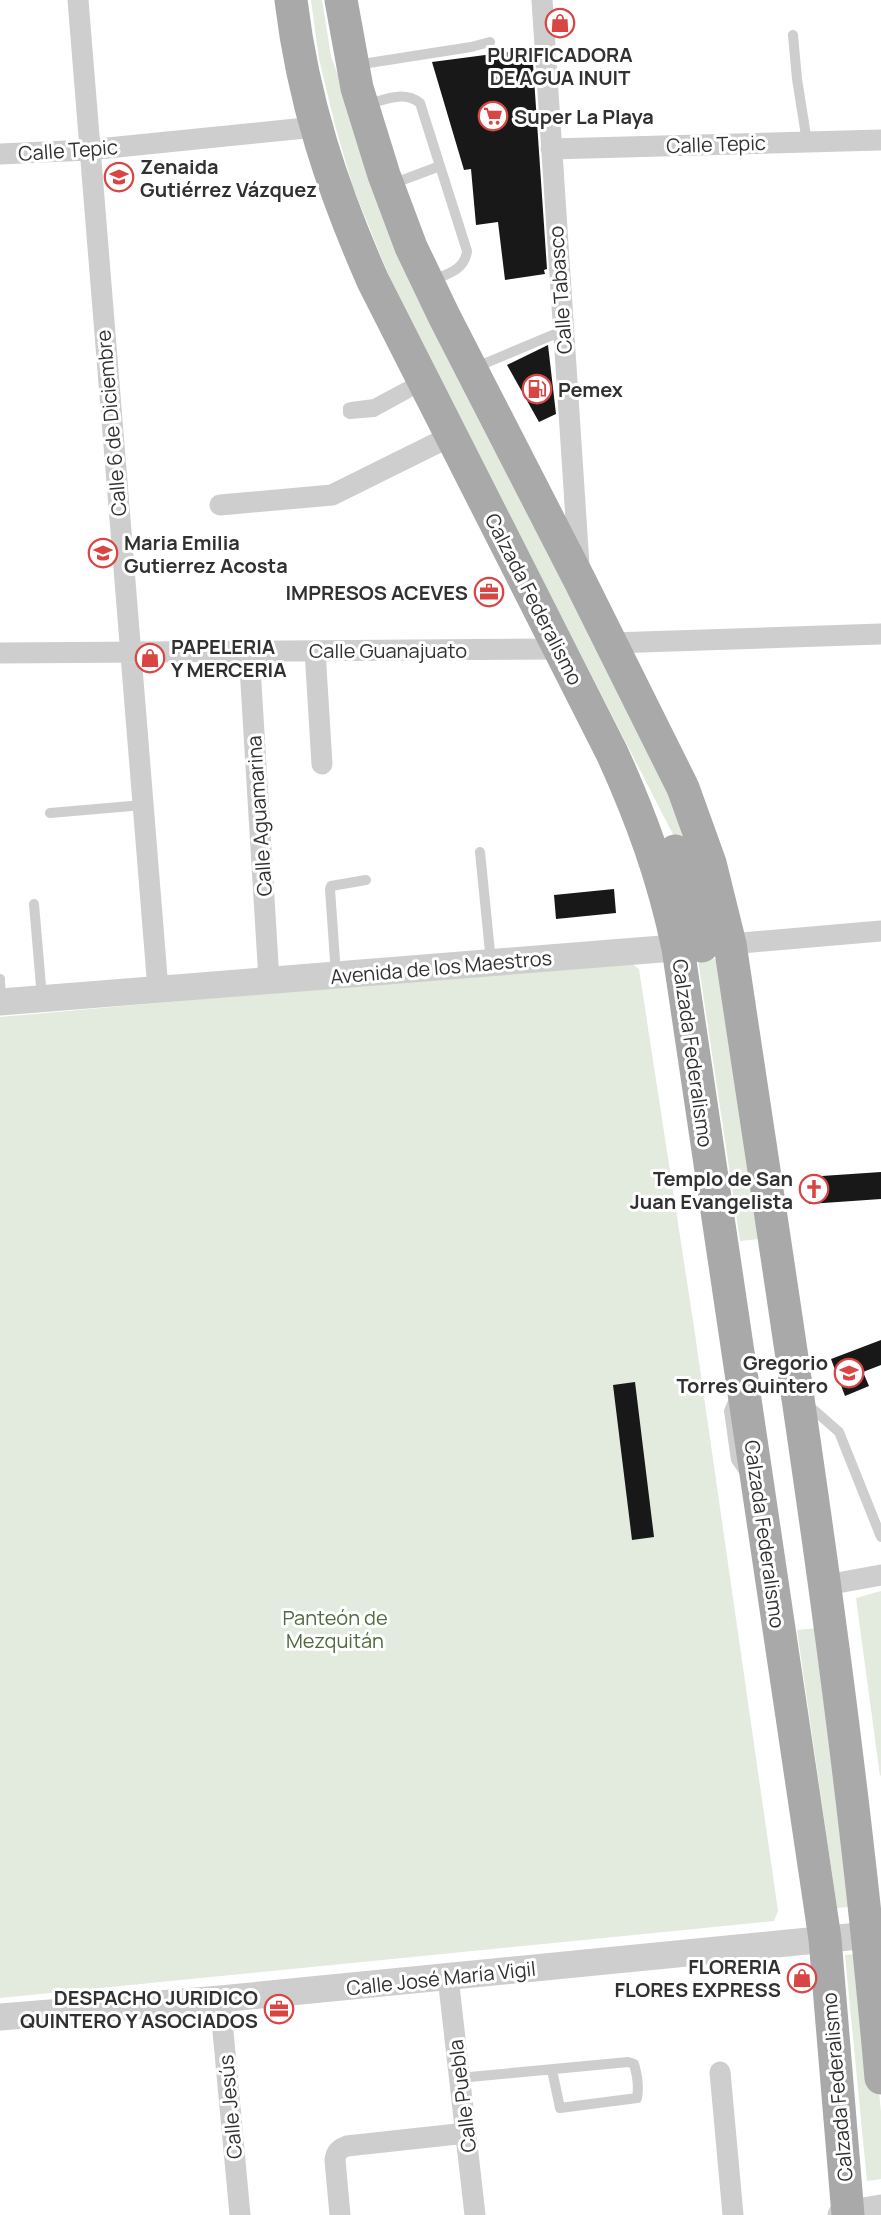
<svg xmlns="http://www.w3.org/2000/svg" width="881" height="2215" font-family="Manrope,sans-serif">
<style>
.green{fill:#e3eade}
.building{fill:#181818}
.lines{fill:none;stroke-linecap:round;stroke-linejoin:round}
.service{stroke:#cecece;stroke-width:10}
.minor{stroke:#cecece;stroke-width:21}
.tertiary{stroke:#cecece;stroke-width:27}
.primary{stroke:#a9a9a9;stroke-width:33}
.labels{text-anchor:middle;dominant-baseline:central;stroke-width:6;stroke-linejoin:round;paint-order:stroke}
.poi-label{font-size:20px;font-weight:bold;fill:#313131;stroke:#fff;text-anchor:start}
.street-label{font-size:20px;fill:#313131;stroke:#fff}
.park-label{font-size:20px;fill:#516a41;stroke:#fff}
</style>
<rect width="100%" height="100%" fill="#fff"/>
<!-- green -->
<path class="green" d="M311 0H322L331 56 406 264 669 784 692 847 682 852 397 296 353 187 336 129 319 59Z
M717 959 759 1239 740 1241 698 960Z
M628 961 639 969 695 1334 778 1911 774 1921 0 1998V1017Z
M881 1591V1775L880 1776 856 1598Z
M819 1628 860 1906 837 1908 797 1630Z
M865 1953 881 2112V2179L867 2181 845 1955Z"/>
<!-- building -->
<path class="building" d="M532 49 547 269 544 270 545 274 505 280 498 222 476 225 471 169 464 170 432 62Z
M548 345 556 414 539 422 507 365Z
M614 889 616 913 556 919 554 895Z
M881 1172V1199L809 1204 807 1177Z
M881 1340V1365L863 1372 869 1386 845 1396 831 1359Z
M635 1382 654 1537 632 1540 613 1385Z"/>
<g class="lines">
<!-- service -->
<path class="service" d="M793 35 797 79 807 142
M356 65 471 47 490 42
M365 105C384 100 403 90 420 103L467 251C465 270 447 274 431 281
M392 184 440 166
M474 368 562 331
M419 380 374 404 351 407 348 408V413L350 414 374 412 423 385
M50 813 143 805
M480 852 491 962
M34 904 42 998
M336 975 330 889 331 886 366 880
M0 979 1 1002
M735 1397 729 1411 736 1460 745 1473
M807 1404 839 1432 881 1537
M459 2078 628 2062 634 2064C637 2074 639 2087 637 2098L560 2108 552 2070"/>
<!-- minor -->
<path class="minor" d="M78 0 158 989
M542 0 579 565
M551 149 881 140
M0 154 88 150 315 127
M220 505 332 495 451 436
M611 643 881 634
M249 651 269 980
M315 651 322 764
M0 653 560 649
M730 944 881 931
M826 1585 881 1575
M448 1977 475 2215
M220 1999 240 2215
M720 2072 733 2215
M340 2215 335 2160C336 2152 339 2149 347 2146L466 2133"/>
<!-- tertiary -->
<path class="tertiary" d="M0 1002 699 946
M0 2017 220 1999 869 1935
M841 2215 881 2208"/>
<!-- primary -->
<path class="primary" d="M291 0C303 101 332 188 373 281L612 753C642 819 663 877 678 948L825 1939 848 2215
M341 0 357 88 384 175 411 247 444 316 580 581 683 788 710 863 730 944C786 1321 848 1698 881 2078
M675 851 691 896 702 946"/>
</g>
<!-- icons -->
<defs>
<g id="shop-ring" transform="scale(1.5)"><circle r="9.5" fill="#fff" stroke="#d84543" stroke-width="1.5"/><path d="M-5-2.5h2.3a2.7 3.5 0 0 1 5.4 0H5L5.5 6h-11ZM-1.5-2.5h3a1.5 2.3 0 0 0-3 0Z" fill="#d84543"/></g>
<g id="supermarket-ring" transform="scale(1.5)"><circle r="9.5" fill="#fff" stroke="#d84543" stroke-width="1.5"/><path d="M-6-5.5h2.5l.6 2H6L4.5 2H-2.5L-4.4-4H-6ZM-1.5 3.2a1.3 1.3 0 1 0 .1 0ZM3 3.2a1.3 1.3 0 1 0 .1 0Z" fill="#d84543"/></g>
<g id="school-ring" transform="scale(1.5)"><circle r="9.5" fill="#fff" stroke="#d84543" stroke-width="1.5"/><path d="M0-5L7-2L0 1L-7-2ZM-4 1L0 2.5L4 1V4Q0 6-4 4Z" fill="#d84543"/></g>
<g id="fuel-ring" transform="scale(1.5)"><circle r="9.5" fill="#fff" stroke="#d84543" stroke-width="1.5"/><path d="M-5.5-6h7V0h2V4h1.3V-2.5L3-4.5l.8-.8L6-3V5H2.5V1h-1V6h-7ZM-4.2-4.7v3.2H.2V-4.7Z" fill="#d84543"/></g>
<g id="office-ring" transform="scale(1.5)"><circle r="9.5" fill="#fff" stroke="#d84543" stroke-width="1.5"/><path d="M-6-3h4V-5.5h4V-3h4V5H-6ZM-1-4.5V-3h2v-1.5ZM-6 0V1H6V0Z" fill="#d84543"/></g>
<g id="church-ring" transform="scale(1.5)"><circle r="9.5" fill="#fff" stroke="#d84543" stroke-width="1.5"/><path d="M-1.2-6h2.4v3.5h3.3v2.4h-3.3V6h-2.4V-.1h-3.3v-2.4h3.3Z" fill="#d84543"/></g>
</defs>
<g fill-rule="evenodd">
<use href="#shop-ring" x="560" y="23"/>
<use href="#supermarket-ring" x="493" y="116"/>
<use href="#school-ring" x="119" y="177"/>
<use href="#fuel-ring" x="537" y="389"/>
<use href="#school-ring" x="103" y="553"/>
<use href="#office-ring" x="489" y="592"/>
<use href="#shop-ring" x="150" y="658"/>
<use href="#church-ring" x="814" y="1189"/>
<use href="#school-ring" x="849" y="1373"/>
<use href="#shop-ring" x="802" y="1978"/>
<use href="#office-ring" x="279" y="2009"/>
</g>
<g class="labels">
<!-- poi labels -->
<g class="poi-label">
<text x="560" y="54" text-anchor="middle">PURIFICADORA<tspan x="560" dy="23">DE AGUA INUIT</tspan></text>
<text x="514" y="116">Super La Playa</text>
<text x="140" y="166">Zenaida<tspan x="140" dy="23">Gutiérrez Vázquez</tspan></text>
<text x="558" y="389">Pemex</text>
<text x="124" y="542">Maria Emilia<tspan x="124" dy="23">Gutierrez Acosta</tspan></text>
<text x="468" y="592" text-anchor="end">IMPRESOS ACEVES</text>
<text x="171" y="646">PAPELERIA<tspan x="171" dy="23">Y MERCERIA</tspan></text>
<text x="793" y="1178" text-anchor="end">Templo de San<tspan x="793" dy="23">Juan Evangelista</tspan></text>
<text x="828" y="1362" text-anchor="end">Gregorio<tspan x="828" dy="23">Torres Quintero</tspan></text>
<text x="781" y="1966" text-anchor="end">FLORERIA<tspan x="781" dy="23">FLORES EXPRESS</tspan></text>
<text x="258" y="1997" text-anchor="end">DESPACHO JURIDICO<tspan x="258" dy="23">QUINTERO Y ASOCIADOS</tspan></text>
</g>
<!-- street labels -->
<g class="street-label">
<text transform="translate(716 144) rotate(-2)">Calle Tepic</text>
<text transform="translate(68 150) rotate(-4)">Calle Tepic</text>
<text transform="translate(560 290) rotate(-94)">Calle Tabasco</text>
<text transform="translate(111 423) rotate(-95)">Calle 6 de Diciembre</text>
<text transform="translate(534 599) rotate(63)">Calzada Federalismo</text>
<text x="388" y="650">Calle Guanajuato</text>
<text transform="translate(259 816) rotate(-94)">Calle Aguamarina</text>
<text transform="translate(441 967) rotate(-5)">Avenida de los Maestros</text>
<text transform="translate(693 1053) rotate(82)">Calzada Federalismo</text>
<text transform="translate(765 1534) rotate(82)">Calzada Federalismo</text>
<text transform="translate(441 1978) rotate(-6)">Calle José María Vigil</text>
<text transform="translate(837 2087) rotate(-95)">Calzada Federalismo</text>
<text transform="translate(462 2096) rotate(-97)">Calle Puebla</text>
<text transform="translate(230 2107) rotate(-95)">Calle Jesús</text>
</g>
<!-- park labels -->
<g class="park-label">
<text x="335" y="1617">Panteón de<tspan x="335" dy="23">Mezquitán</tspan></text>
</g>
</g>
</svg>
